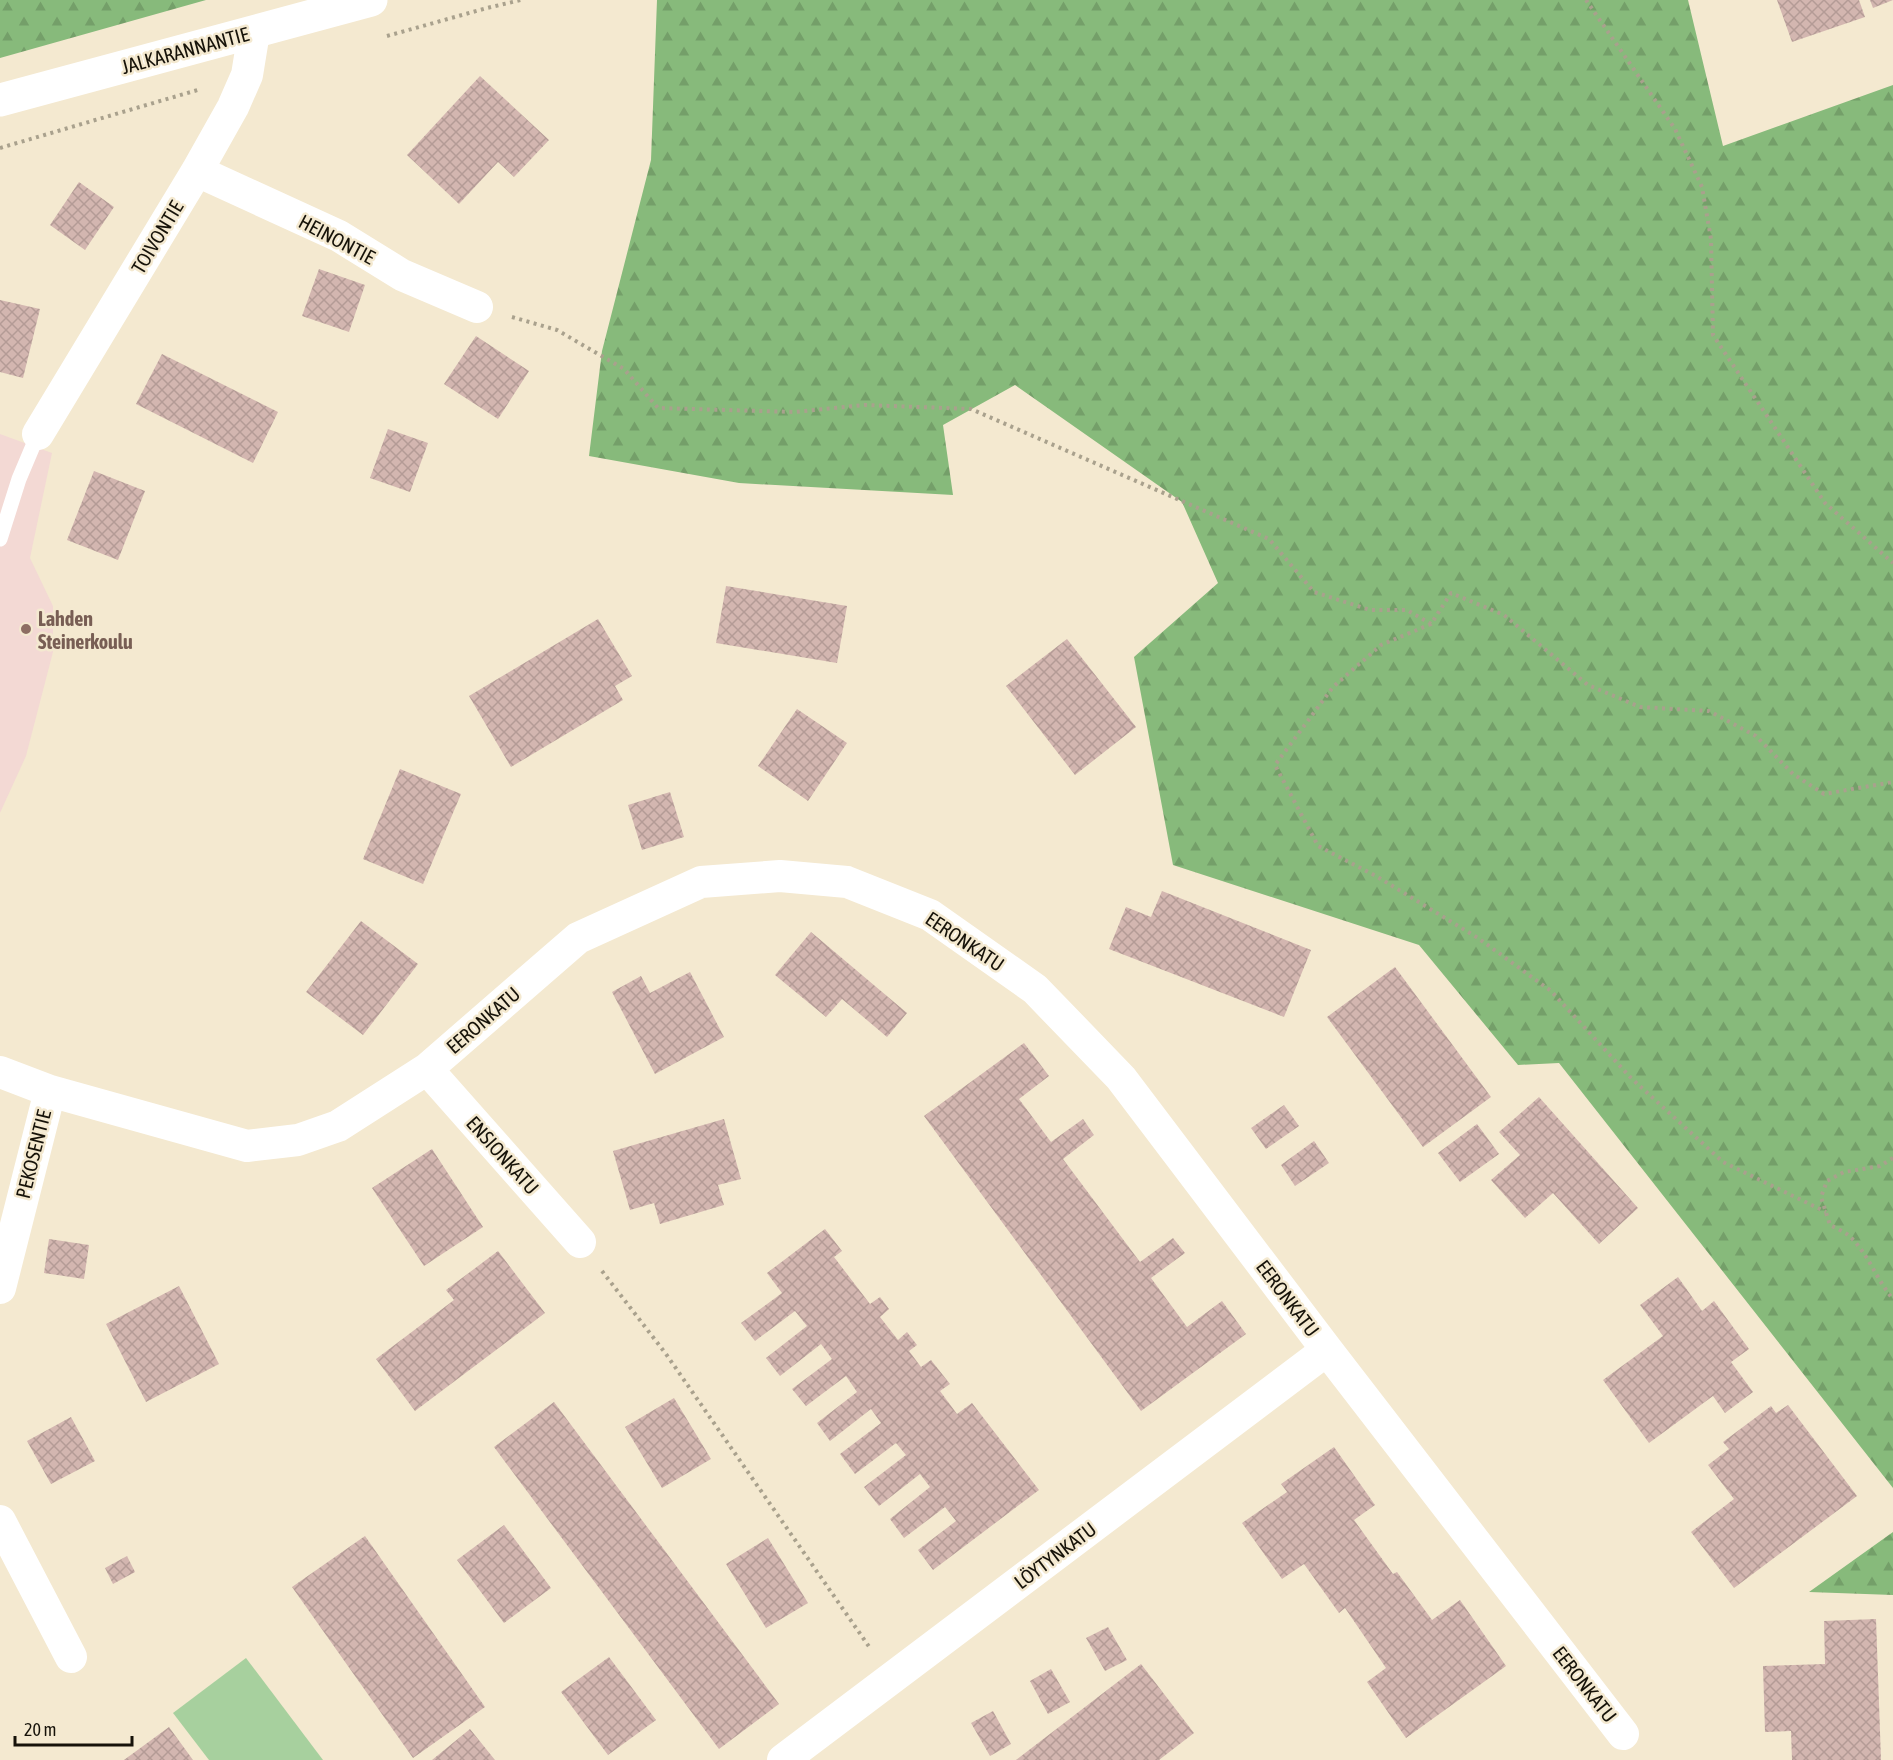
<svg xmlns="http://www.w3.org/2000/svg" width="1893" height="1760" font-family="'Asap Condensed',sans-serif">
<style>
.education{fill:#f3d9d4}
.forest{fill:url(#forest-firs)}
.garden{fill:#a7d09e}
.building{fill:url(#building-cross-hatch)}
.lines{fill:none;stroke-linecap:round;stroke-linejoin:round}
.path{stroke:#a9a18d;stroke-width:4;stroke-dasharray:3 4.5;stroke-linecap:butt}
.lane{stroke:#fff;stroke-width:15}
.street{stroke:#fff;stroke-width:32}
.secondary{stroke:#fff;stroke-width:33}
.education-dot{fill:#8d6e63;stroke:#f4e9d0;stroke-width:2}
.labels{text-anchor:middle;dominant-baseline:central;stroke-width:5;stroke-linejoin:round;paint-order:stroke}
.street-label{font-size:20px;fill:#161209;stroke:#f4e9d0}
.education-label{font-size:20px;font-weight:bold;fill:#785e54;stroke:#f4e9d0;text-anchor:start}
</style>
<defs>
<pattern id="forest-firs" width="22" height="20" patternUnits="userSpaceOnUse" patternTransform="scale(1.5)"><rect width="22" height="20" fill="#87ba7b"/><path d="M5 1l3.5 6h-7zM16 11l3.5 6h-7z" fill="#749f69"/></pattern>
<pattern id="building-cross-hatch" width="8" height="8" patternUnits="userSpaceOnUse" patternTransform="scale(1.5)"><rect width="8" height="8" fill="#d3b6b0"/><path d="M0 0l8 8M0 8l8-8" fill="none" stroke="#b49b96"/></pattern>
</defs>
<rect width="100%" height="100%" fill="#f4e9d0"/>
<!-- education -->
<path class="education" d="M0 434 52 453 30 558 53 606V652L26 756 0 813Z"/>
<!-- forest -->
<path class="forest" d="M0 0H206L0 58Z
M657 0H1688L1723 146 1893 85V1488L1559 1063 1518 1065 1419 945 1173 865 1134 657 1218 583 1182 502 1015 385 943 425 953 495 739 483 589 456 602 351 651 160Z
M1893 1532V1595L1809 1592Z"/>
<!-- garden -->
<path class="garden" d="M246 1658 323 1760H209L173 1713Z"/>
<!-- building -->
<path class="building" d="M1777 0H1859L1865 17 1792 42Z
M1870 0H1893L1873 8Z
M480 76 549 140 514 177 498 162 459 204 407 155Z
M79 182 114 207 85 250 50 225Z
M319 269 365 285 349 332 302 316Z
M0 300 40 309 23 378 0 372Z
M476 336 529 371 498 419 444 384Z
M162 354 278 412 253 463 136 404Z
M388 429 428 443 410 492 370 478Z
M94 471 145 491 118 560 67 540Z
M726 586 847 606 837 663 716 643Z
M598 619 632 676 615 686 623 700 511 767 469 696Z
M1067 639 1136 727 1075 775 1006 686Z
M797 709 847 743 808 801 758 766Z
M400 769 461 794 423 884 363 859Z
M670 792 684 837 642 850 628 805Z
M1162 891 1311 950 1284 1017 1109 949 1126 907 1151 917Z
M361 921 418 964 363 1035 306 992Z
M811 932 907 1013 887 1037 842 999 826 1017 775 975Z
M1395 967 1491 1097 1423 1147 1327 1017Z
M690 972 724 1037 655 1074 612 992 641 976 650 993Z
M1024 1043 1049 1076 1019 1099 1051 1142 1083 1119 1094 1135 1063 1159 1140 1262 1173 1238 1185 1253 1151 1278 1187 1327 1222 1301 1246 1334 1141 1411 924 1116Z
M1539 1097 1638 1208 1599 1244 1553 1193 1525 1218 1491 1180 1520 1155 1499 1132Z
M1284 1105 1299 1126 1266 1149 1251 1128Z
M724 1119 741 1179 718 1185 724 1205 660 1224 654 1203 630 1210 613 1151Z
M1477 1124 1499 1154 1460 1182 1438 1153Z
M1314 1141 1329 1163 1295 1186 1281 1165Z
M432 1149 483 1227 424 1266 372 1188Z
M825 1229 842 1251 834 1257 870 1304 880 1297 889 1309 880 1317 898 1340 907 1332 917 1345 909 1351 921 1367 931 1360 950 1384 940 1391 957 1414 972 1403 1039 1490 933 1570 918 1550 956 1521 945 1507 904 1538 890 1519 930 1487 920 1474 879 1506 864 1487 906 1455 896 1443 855 1474 840 1454 881 1423 871 1409 830 1441 817 1423 857 1392 846 1376 806 1406 792 1389 832 1359 821 1344 780 1376 766 1358 807 1326 795 1311 755 1341 741 1323 782 1293 767 1273Z
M49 1239 89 1245 84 1279 44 1273Z
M498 1251 545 1313 415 1411 376 1359 454 1300 446 1290Z
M1678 1277 1702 1311 1714 1301 1749 1349 1731 1362 1753 1392 1725 1413 1713 1396 1649 1443 1603 1380 1663 1336 1640 1305Z
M179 1286 219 1364 146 1402 106 1324Z
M674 1398 711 1459 662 1488 625 1427Z
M554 1402 779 1704 719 1749 494 1447Z
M1788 1405 1857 1496 1734 1588 1691 1532 1734 1499 1708 1465 1729 1449 1723 1442 1771 1406 1776 1413Z
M71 1417 95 1461 51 1484 27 1441Z
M1334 1447 1375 1505 1354 1520 1393 1574 1397 1572 1432 1620 1460 1600 1506 1666 1406 1738 1367 1682 1386 1668 1345 1608 1339 1613 1304 1564 1282 1579 1242 1523 1287 1492 1281 1484Z
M504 1525 551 1588 504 1623 457 1560Z
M365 1536 485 1707 413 1758 292 1587Z
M768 1538 808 1603 766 1628 726 1564Z
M127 1556 135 1572 113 1584 105 1568Z
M1876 1619 1881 1760H1792L1791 1731 1765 1732 1763 1666 1825 1664 1824 1621Z
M1108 1627 1127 1660 1105 1671 1086 1638Z
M609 1657 656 1720 608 1755 561 1692Z
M1141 1664 1194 1733 1159 1760H1016Z
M1051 1669 1070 1702 1048 1714 1030 1681Z
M993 1711 1011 1744 990 1756 971 1723Z
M169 1727 193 1760H124Z
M470 1729 495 1760H432Z"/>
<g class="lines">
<!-- path -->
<path class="path" d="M1586 0 1675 129 1702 187 1711 239 1713 335 1825 503 1893 563
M387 36 487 8 521 0
M0 148 201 89
M512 317 557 330 624 369 658 408 795 412 865 405 971 409 1269 539 1314 592 1370 610H1407L1431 624 1451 593 1504 615 1588 685 1640 707 1709 711 1756 736 1793 774 1824 794 1893 782
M1431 624 1381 645 1333 687 1275 765 1318 846 1376 876 1478 938 1551 991 1631 1078 1723 1162 1826 1212
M1893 1158 1880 1166 1844 1172 1827 1181 1821 1197 1830 1225C1836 1228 1843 1231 1848 1235 1867 1251 1876 1279 1893 1299
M602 1271 666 1354 870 1648"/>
<!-- lane -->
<path class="lane" d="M0 539 19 479 38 434"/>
<!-- street -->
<path class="street" d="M197 171 339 236 402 275 477 307
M38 434 197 171 233 107 247 75 254 32
M427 1069 580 1242
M0 1072 50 1091 247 1146 298 1140 338 1126 427 1069 578 938 701 882 780 876 847 882 930 915 1035 989 1121 1078 1327 1350 1623 1734
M0 1288 50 1091
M0 1521 71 1657
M783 1760 1327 1350"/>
<!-- secondary -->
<path class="secondary" d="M0 100 371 0"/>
</g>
<!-- markers -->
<circle class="education-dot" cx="26" cy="629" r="6"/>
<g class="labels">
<!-- street labels -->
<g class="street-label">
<text transform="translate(185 50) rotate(-15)">JALKARANNANTIE</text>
<text transform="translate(157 237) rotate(-59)">TOIVONTIE</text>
<text transform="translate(337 239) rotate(28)">HEINONTIE</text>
<text transform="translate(965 941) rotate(34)">EERONKATU</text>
<text transform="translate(483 1020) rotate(-41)">EERONKATU</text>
<text transform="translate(33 1154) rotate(-76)">PEKOSENTIE</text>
<text transform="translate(503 1155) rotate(48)">ENSIONKATU</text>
<text transform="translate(1288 1298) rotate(53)">EERONKATU</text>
<text transform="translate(1055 1555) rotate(-37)">LÖYTYNKATU</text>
<text transform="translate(1585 1684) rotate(52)">EERONKATU</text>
</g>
<!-- education labels -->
<g class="education-label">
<text x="38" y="618">Lahden<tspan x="38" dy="23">Steinerkoulu</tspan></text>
</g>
</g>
<!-- scale -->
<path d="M15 1736v9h117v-9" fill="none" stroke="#161209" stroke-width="3"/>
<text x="24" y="1736" font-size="18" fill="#161209" stroke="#f4e9d0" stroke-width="4.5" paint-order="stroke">20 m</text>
</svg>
